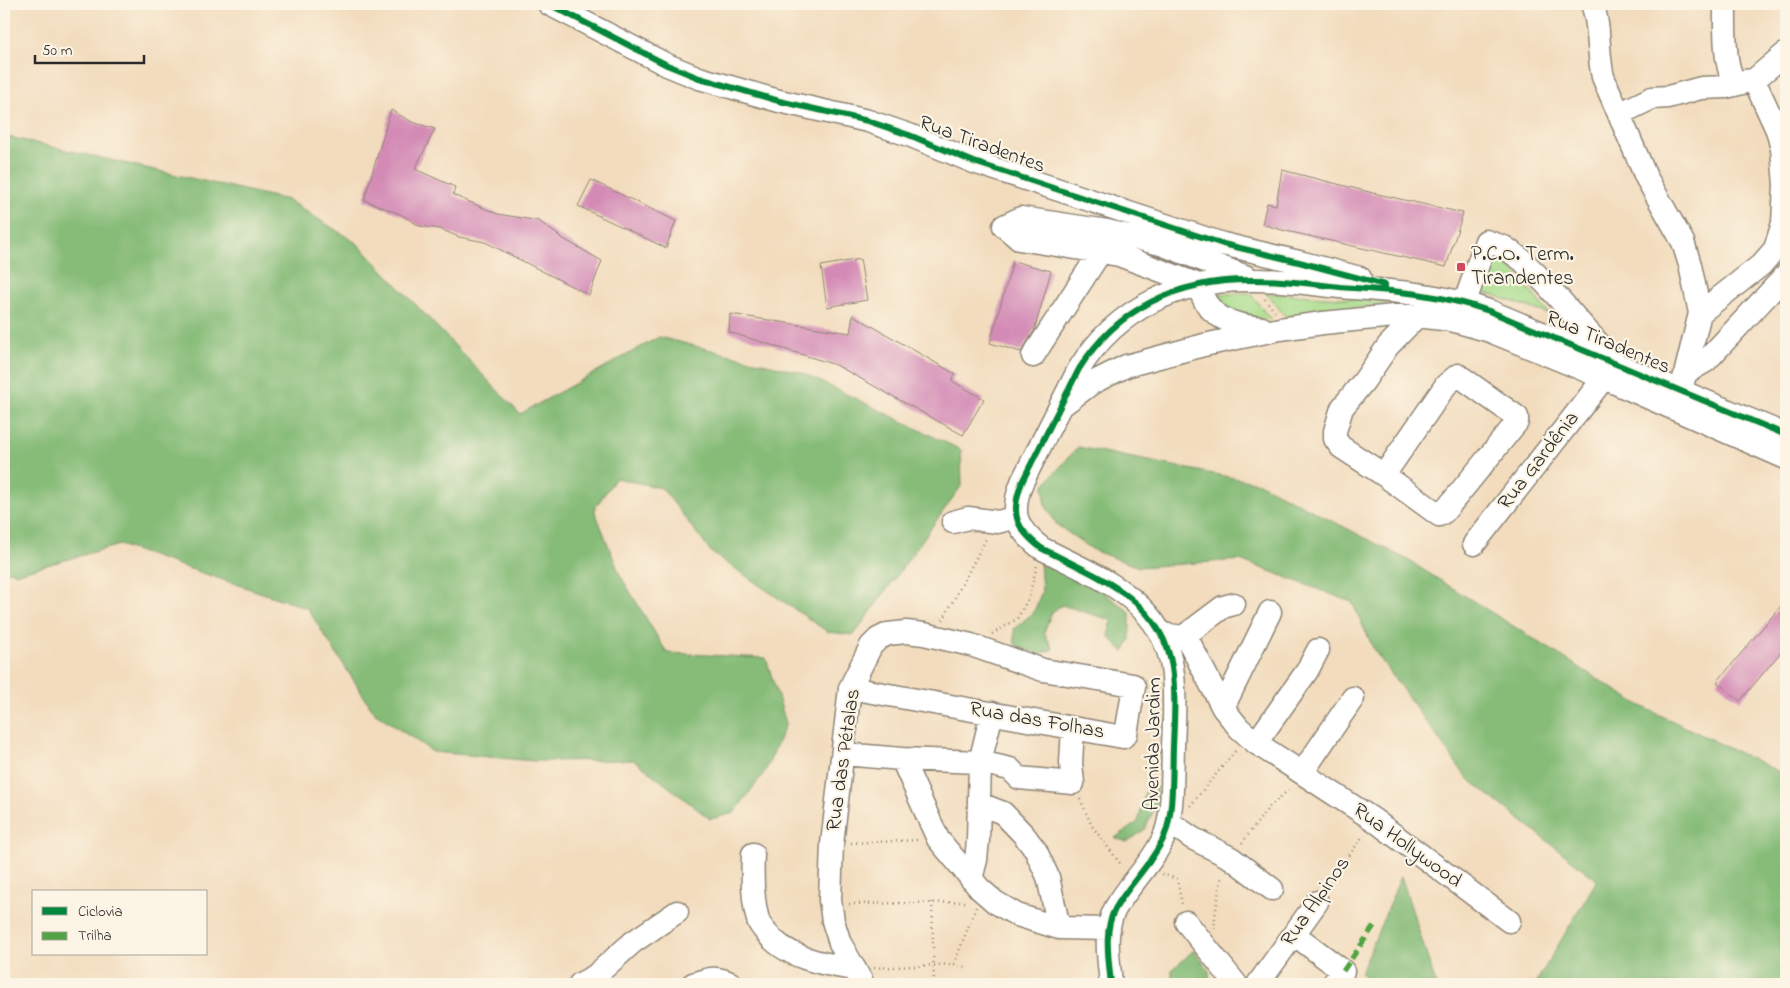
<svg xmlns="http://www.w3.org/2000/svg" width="1790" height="988" font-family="'Indie Flower',sans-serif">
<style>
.green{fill:#a8dc8c;stroke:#6a845c}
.forest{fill:#86bc78;stroke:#587452}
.building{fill:#d38ab5}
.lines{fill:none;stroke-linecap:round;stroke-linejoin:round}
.minor-casing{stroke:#8e8474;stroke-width:25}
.path{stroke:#8e8474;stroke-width:2.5;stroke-dasharray:1 4;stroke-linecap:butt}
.minor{stroke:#fff;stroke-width:22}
.quiet{stroke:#51a443;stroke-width:5;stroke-dasharray:10 5;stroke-linecap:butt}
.cycleway-casing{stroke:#fcf5e5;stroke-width:9}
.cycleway{stroke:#00873e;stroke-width:6}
.poi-dot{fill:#d1495b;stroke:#fcf5e5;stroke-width:2}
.labels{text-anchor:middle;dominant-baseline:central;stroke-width:4.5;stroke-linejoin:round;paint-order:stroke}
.street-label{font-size:21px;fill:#2b2b2b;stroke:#fcf5e5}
.poi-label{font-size:21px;fill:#2b2b2b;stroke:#fcf5e5;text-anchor:start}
</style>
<rect width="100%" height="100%" fill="#fcf5e5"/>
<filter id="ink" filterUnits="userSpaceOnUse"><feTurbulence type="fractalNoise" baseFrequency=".02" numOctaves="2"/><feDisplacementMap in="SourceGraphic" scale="10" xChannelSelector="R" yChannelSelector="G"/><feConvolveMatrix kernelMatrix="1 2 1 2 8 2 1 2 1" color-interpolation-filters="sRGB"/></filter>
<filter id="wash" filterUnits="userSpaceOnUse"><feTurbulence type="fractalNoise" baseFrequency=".0096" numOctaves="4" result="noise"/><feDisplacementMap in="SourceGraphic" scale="20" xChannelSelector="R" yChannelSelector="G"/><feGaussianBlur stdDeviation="1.12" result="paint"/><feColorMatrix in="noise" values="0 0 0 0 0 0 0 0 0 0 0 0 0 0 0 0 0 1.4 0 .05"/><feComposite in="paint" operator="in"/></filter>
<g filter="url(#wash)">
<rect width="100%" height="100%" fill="#f2dcbd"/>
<!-- green -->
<path class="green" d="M1492 243 1549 314 1472 288Z
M1250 293 1271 320 1246 317 1216 303 1219 294Z
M1266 293 1402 302 1286 317Z"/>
<!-- forest -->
<path class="forest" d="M4 136 288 200 358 244 520 414 659 337 803 373 961 450 962 485 854 635 828 632 712 553 662 488 616 478 594 509 620 575 667 653 766 658 786 723 766 770 734 813 710 819 634 760 534 761 433 752 374 712 307 608 119 545 18 573 4 570Z
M1078 447 1259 483 1406 559 1641 706 1786 775V984H1535L1597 880 1467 778 1374 650 1352 602 1240 560 1139 567 1095 551 1057 525 1045 505 1044 485Z
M1040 562 1097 588 1130 612V639L1124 652 1109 637 1111 620 1062 605 1052 612 1044 632 1053 649 1038 655 1015 645 1014 629 1034 612 1042 591Z
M1156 786 1157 804 1144 830 1127 842 1115 838 1138 822 1145 792Z
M1401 876 1436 984H1371L1361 973Z
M1194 950 1209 971 1210 984H1172V970Z"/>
<g id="blocks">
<!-- building -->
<path class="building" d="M391 110 412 122 435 129 415 169 455 187 453 195 498 214 539 221 562 238 602 261 589 295 485 242 459 237 440 229 420 226 402 215 364 200Z
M1282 170 1373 193 1463 213 1446 267 1282 230 1262 224 1267 203 1276 205Z
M591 180 676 221 666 248 578 206Z
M860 259 867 300 827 307 821 266Z
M1013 261 1051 271 1034 331 1021 352 990 343Z
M730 314 850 333 853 315 955 374 952 381 984 399 963 435 836 365 729 332Z
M1786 600V646L1740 701 1717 682Z"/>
</g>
</g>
<g filter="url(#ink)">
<use href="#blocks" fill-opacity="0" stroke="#8e8474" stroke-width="1"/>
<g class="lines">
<!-- minor casing -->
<g class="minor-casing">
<path id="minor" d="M549 4 667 65 699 78 779 101 868 121 909 135 974 162 1223 244 1299 262 1360 278
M1592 4C1601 27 1597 53 1603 77L1646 177 1683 242 1690 265 1700 313
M1725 4C1725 17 1723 77 1737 81 1742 82 1749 80 1753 80
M1619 114 1652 98 1668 97 1701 88 1726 87 1754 80 1786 53
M1199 285 1119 255 1019 239 1004 226 1021 218 1107 231 1161 244 1247 277
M1199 285C1206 318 1232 325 1262 328
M1033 356 1101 251 1104 239
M1687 372 1706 361 1786 275
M1681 391 1700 313 1761 265 1775 249 1783 223 1785 185 1782 149 1777 130 1754 80
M1064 404 1092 383 1126 366 1204 345 1280 329 1323 323 1394 316H1417L1451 320 1490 331 1604 378 1786 458
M1384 475 1446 385 1458 375 1517 417V422L1444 512 1439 515 1384 475 1341 447 1335 439V431L1342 408 1364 381 1388 346 1417 316 1430 310 1458 309 1465 302 1486 241 1504 247 1522 260 1546 284 1612 359
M953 522 968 518 998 522 1016 517
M1474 544 1604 378
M1162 634 1183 637 1190 644 1223 708 1239 728 1256 743 1374 820 1509 921
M1183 637 1223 607 1234 604
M850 688 1123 737 1126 734 1134 687 1133 685 1043 670 971 645 924 634 906 632 888 634 878 639 871 646 850 688 832 844 830 900 833 921 840 943 863 984
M1223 708 1270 612
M1256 743 1307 671 1318 650
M843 754 902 759 980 762 1010 769 1019 778 1073 783 1071 763 1073 728
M902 759 938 839 980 889 995 902 1017 915 1059 928 1109 929
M1302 773 1353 698
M980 804 1003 813 1024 835 1036 851 1048 877 1059 928
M1169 822 1192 838 1231 858 1272 889
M753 854C752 876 752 899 758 920 759 924 762 927 764 930 785 958 822 964 855 969
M971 879 976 860 978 840 980 762 992 713
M1186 922 1236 984
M1303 941 1343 971 1333 984
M580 984 595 976 633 942 677 912
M693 984C709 978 717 976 732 984
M1111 984C1109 961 1103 931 1115 909 1129 884 1152 864 1164 837 1174 814 1172 773 1173 747 1174 721 1176 693 1172 667 1161 599 1096 576 1041 548 1015 528 1010 513 1022 482L1079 369C1117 308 1178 280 1249 280 1279 279 1310 284 1340 287 1392 291 1438 293 1489 311L1786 435
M1258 984 1317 902"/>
</g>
<!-- path -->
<path class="path" d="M1265 299 1275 312
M943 620 986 539
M992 634 1017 619 1029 597 1037 565
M1080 799 1092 826 1122 866
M1190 806 1236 750
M851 843 918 840
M1242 843 1269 807 1291 788
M1162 874 1177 879 1182 904
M1326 888 1363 836
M932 902 934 984
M849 904 966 902
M1214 929 1216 909 1222 875
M954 964 976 907
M874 968 954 964 968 968"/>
<!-- minor -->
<use href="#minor" class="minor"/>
<!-- quiet -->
<path class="quiet" d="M1343 971 1374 926"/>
<!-- cycleway casing -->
<g class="cycleway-casing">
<path id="cycleway" d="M549 4 667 65 699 78 779 101 868 121 909 135 974 162 1223 244 1299 262 1385 285
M1111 984C1109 961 1103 931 1115 909 1129 884 1152 864 1164 837 1174 814 1172 773 1173 747 1174 721 1176 693 1172 667 1161 599 1096 576 1041 548 1015 528 1010 513 1022 482L1079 369C1117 308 1178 280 1249 280 1279 279 1310 284 1340 287 1392 291 1438 293 1489 311L1786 435"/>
</g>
<!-- cycleway -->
<use href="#cycleway" class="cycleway"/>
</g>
</g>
<!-- markers -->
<rect class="poi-dot" x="1456" y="262" width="10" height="10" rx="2.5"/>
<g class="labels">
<!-- street labels -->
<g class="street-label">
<text transform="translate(982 145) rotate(20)">Rua Tiradentes</text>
<text transform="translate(1608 343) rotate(23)">Rua Tiradentes</text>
<text transform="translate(1539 461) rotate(-52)">Rua Gardênia</text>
<text transform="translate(1037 721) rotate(10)">Rua das Folhas</text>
<text transform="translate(1154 744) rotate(-89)">Avenida Jardim</text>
<text transform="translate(844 760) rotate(-82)">Rua das Pétalas</text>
<text transform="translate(1407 846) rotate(36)">Rua Hollywood</text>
<text transform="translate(1316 902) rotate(-55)">Rua Alpinos</text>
</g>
<!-- poi labels -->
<g class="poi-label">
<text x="1471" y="255">P.C.O. Term.<tspan x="1471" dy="24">Tirandentes</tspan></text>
</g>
</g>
<!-- margin -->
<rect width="1790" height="988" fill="none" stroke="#fcf5e5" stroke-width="20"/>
<!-- legend -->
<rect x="32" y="890" width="175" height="65" fill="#fcf5e5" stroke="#a8a49b"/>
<rect x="42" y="907" width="25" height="8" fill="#00873e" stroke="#a8a49b"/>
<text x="78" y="916" font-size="15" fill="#2b2b2b">Ciclovia</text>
<rect x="42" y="932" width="25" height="8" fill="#51a443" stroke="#a8a49b"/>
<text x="78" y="940" font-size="15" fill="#2b2b2b">Trilha</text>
<!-- scale -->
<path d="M35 55v8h109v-8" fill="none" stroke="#2b2b2b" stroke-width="2.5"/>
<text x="42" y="55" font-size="15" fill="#2b2b2b" stroke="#fcf5e5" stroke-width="4" paint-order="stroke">50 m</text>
</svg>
